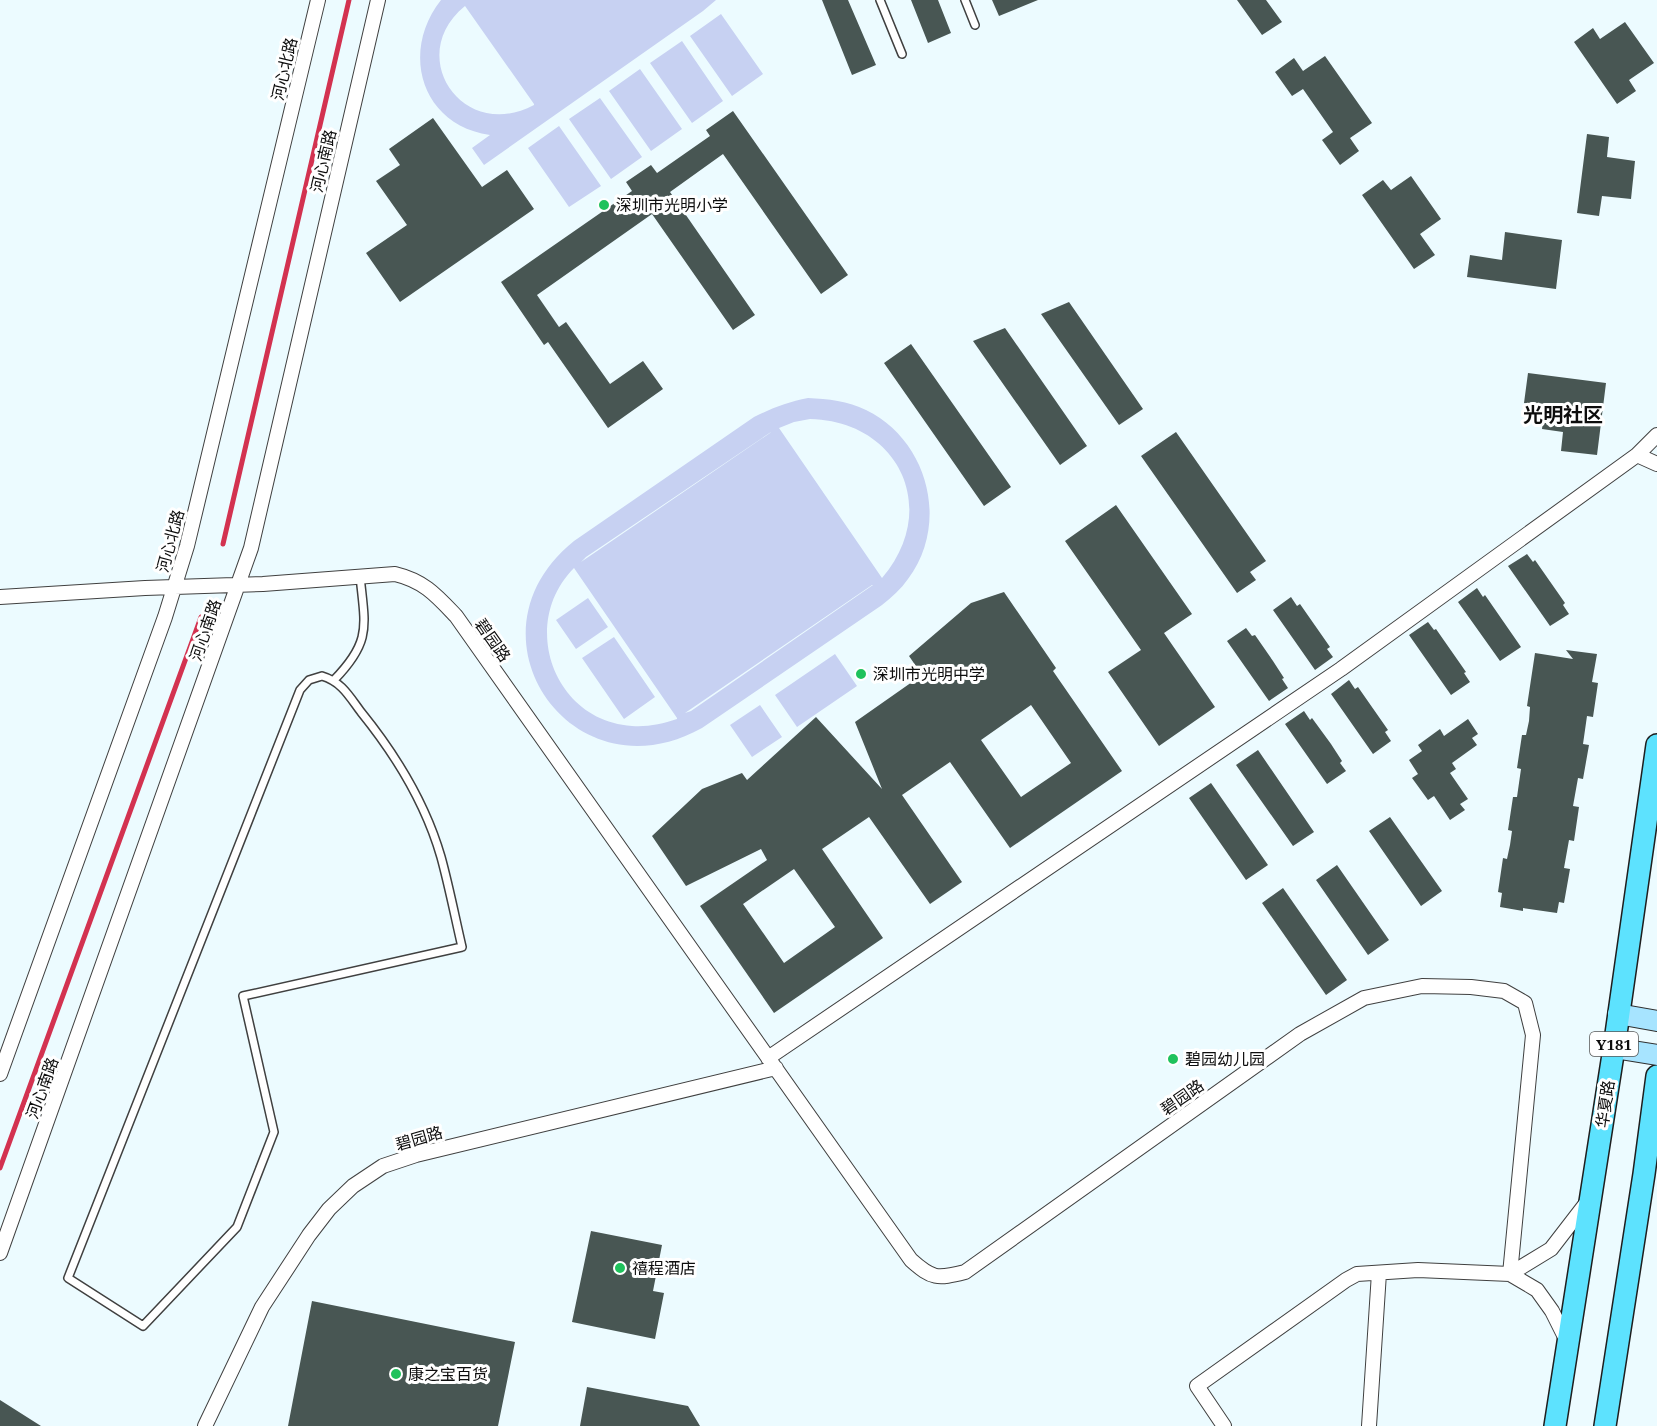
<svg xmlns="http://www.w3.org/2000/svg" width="1657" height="1426" font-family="'Noto Serif','Noto Sans SC',serif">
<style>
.pitch{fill:#c7d1f2;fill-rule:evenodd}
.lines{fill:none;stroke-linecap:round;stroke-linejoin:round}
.stream{stroke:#d33250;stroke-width:5}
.building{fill:#485653;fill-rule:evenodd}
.lane-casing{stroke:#404040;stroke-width:10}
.street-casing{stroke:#404040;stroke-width:16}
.secondary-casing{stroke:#2f2f2f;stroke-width:22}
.primary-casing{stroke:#1e1e1e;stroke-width:24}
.lane{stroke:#fff;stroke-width:7}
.street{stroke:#fff;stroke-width:14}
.secondary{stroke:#a7e4ff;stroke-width:20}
.primary{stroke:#5de2fe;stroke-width:21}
.poi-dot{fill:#1fc25c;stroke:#fff;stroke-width:2}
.labels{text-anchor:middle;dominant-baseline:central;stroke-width:6;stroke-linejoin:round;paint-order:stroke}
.shield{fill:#fff;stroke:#565656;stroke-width:1.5}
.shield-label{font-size:15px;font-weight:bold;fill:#0d0d0d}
.street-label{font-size:16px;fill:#0d0d0d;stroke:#fff}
.poi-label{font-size:16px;fill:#0d0d0d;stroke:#fff;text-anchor:start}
.quarter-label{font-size:20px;font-weight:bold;fill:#0d0d0d;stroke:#fff}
</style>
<rect width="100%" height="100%" fill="#ecfbff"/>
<!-- pitch -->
<path class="pitch" d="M441 0H716L703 11 484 165 472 148 490 135C421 125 400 52 441 0ZM465 6 534 104V105C462 143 404 55 465 6Z
M721 14 763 74 732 96 690 36Z
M682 41 723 101 692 123 650 63Z
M640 69 682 129 651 151 609 91Z
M600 98 642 157 611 179 569 119Z
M559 126 601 186 569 207 528 148Z
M808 398C828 399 848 401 866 410 928 440 950 523 908 579 901 589 892 597 882 605L702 728C571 801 458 634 574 541L754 417C772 408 788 402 808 398ZM810 419C899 421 941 509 882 578L779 428 794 422ZM771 432 770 433 581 562 586 557ZM574 568 677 718V719C662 724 648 727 632 726 553 721 519 623 574 568ZM873 585 691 711 685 713 872 585Z
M588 598 608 627 576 649 556 620Z
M614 637 655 697 624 719 582 658Z
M835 654 857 686 797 727 775 695Z
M760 705 782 737 752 757 730 725Z"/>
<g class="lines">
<!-- stream -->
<path class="stream" d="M223 544 349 0
M0 1168 201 617"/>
</g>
<!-- building -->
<path class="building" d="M822 0H848L876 65 852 75Z
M911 0H938L951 33 928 43Z
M992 0H1038L999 16Z
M1237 0H1266L1282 22 1262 35Z
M1625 22 1654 63 1629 80 1636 91 1617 104 1574 42 1593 28 1600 39Z
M1325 56 1372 123 1350 138 1359 151 1340 165 1322 140 1333 132 1303 89 1292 96 1275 72 1294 58 1303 71Z
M733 111 848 275 821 294 723 154 670 192 755 315 733 330 652 214 537 295 559 327 566 322 610 384 643 361 663 389 608 428 548 342 544 345 501 282 632 191 626 182 651 165 657 173 710 136 706 130Z
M433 118 482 187 507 170 534 209 400 302 366 253 407 225 376 181 400 165 389 149Z
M1587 134 1609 137 1607 157 1635 161 1631 199 1602 196 1599 216 1577 213Z
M1411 176 1441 219 1420 234 1435 255 1414 269 1362 195 1383 180 1391 190Z
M1505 232 1562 240 1556 289 1467 277 1470 255 1502 260Z
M1069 302 1143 409 1119 425 1041 314Z
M1005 328 1087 446 1060 465 973 341Z
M911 344 1011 487 984 506 884 363Z
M1528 373 1606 383 1597 455 1561 451 1563 432 1542 429 1545 405 1524 403Z
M1176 432 1266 561 1250 572 1256 580 1237 593 1141 456Z
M1116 505 1192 614 1164 633 1215 707 1159 746 1108 672 1141 650 1065 541Z
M1527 554 1533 562 1535 560 1565 603 1563 605 1569 614 1550 626 1508 566Z
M1477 588 1483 597 1485 595 1521 647 1500 661 1458 602Z
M1004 592 1056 668 1053 671 1122 771 1010 848 950 762 902 795 962 882 930 904 869 817 822 849 883 938 774 1013 700 906 767 860 761 849 686 886 652 836 702 789 742 773 747 780 816 717 882 789 855 722 922 675 909 656 971 603ZM1031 705 1071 763 1021 797 981 740ZM794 869 835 927 784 963 743 904Z
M1291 597 1297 606 1300 604 1330 647 1327 649 1333 657 1315 670 1273 610Z
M1428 622 1434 630 1436 629 1466 672 1464 673 1470 682 1451 695 1409 635Z
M1246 628 1252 636 1255 635 1273 661 1284 678 1282 679 1288 688 1269 701 1227 641Z
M1566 650 1597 654 1592 682 1598 683 1593 717 1587 716 1583 744 1589 745 1583 779 1578 778 1573 806 1579 807 1574 841 1569 840 1564 868 1570 869 1564 903 1559 902 1557 913 1523 908V911L1500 907 1502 893 1498 892 1503 858 1507 859 1510 845 1512 831 1508 830 1513 797H1517L1521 769 1517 768 1522 735H1526L1529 721 1530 707 1527 706 1535 653 1573 659Z
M1349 680 1355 689 1358 687 1388 730 1385 732 1391 741 1373 754 1331 694Z
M1304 711 1310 720 1312 718 1331 744 1342 761 1340 763 1346 771 1327 784 1285 724Z
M1468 719 1478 734 1472 738 1477 745 1452 763 1456 769 1450 773 1468 799 1460 804 1465 810 1450 820 1434 796 1428 800 1412 778 1418 774 1409 760 1422 751 1418 745 1440 729 1444 736Z
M1258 750 1314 832 1293 846 1236 765Z
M1211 783 1268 865 1246 880 1189 798Z
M1390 817 1442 891 1421 906 1369 831Z
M1337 865 1389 940 1368 955 1316 880Z
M1283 888 1347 980 1326 995 1262 903Z
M591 1231 662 1245 653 1291 664 1293 655 1339 572 1322Z
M312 1301 515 1342 498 1426H288Z
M587 1387 688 1406 700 1426H580Z
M0 1400 41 1426H0Z"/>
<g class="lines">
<!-- lane casing -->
<g class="lane-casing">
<path id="lane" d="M880 0 902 54
M965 0 975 25
M322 676C342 682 349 696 361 712 395 754 426 805 441 857 449 886 455 917 462 947L243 996 274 1132 237 1227 143 1326 68 1278 300 690 309 680Z
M334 680C372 641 365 626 360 576"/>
</g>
<!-- street casing -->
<g class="street-casing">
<path id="street" d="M1637 455 1657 435
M0 597 145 588 263 584 395 574C424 581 436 595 456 616L911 1260C932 1279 937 1279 965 1272L1300 1034 1364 998 1422 986 1471 987 1504 991 1525 1003 1533 1035 1510 1274
M768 1058 1341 669 1637 455 1657 464
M0 1074 165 617 187 546 318 0
M0 1253 251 548 378 0
M1510 1274 1551 1249 1588 1201
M205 1426 262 1307 309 1235 329 1209 353 1186 383 1166 416 1155 776 1068
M1224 1426 1197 1386 1346 1280 1357 1274 1418 1270 1510 1274 1537 1290 1552 1311 1567 1341
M1369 1426 1379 1273"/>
</g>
<!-- secondary casing -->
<g class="secondary-casing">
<path id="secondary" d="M1618 1014 1657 1021
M1614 1048 1657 1055"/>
</g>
<!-- primary casing -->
<g class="primary-casing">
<path id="primary" d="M1555 1426 1614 1048 1657 745
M1605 1426 1644 1174 1657 1076"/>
</g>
<!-- lane -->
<use href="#lane" class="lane"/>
<!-- street -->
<use href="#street" class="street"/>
<!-- secondary -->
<use href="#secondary" class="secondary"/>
<!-- primary -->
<use href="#primary" class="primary"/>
</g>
<!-- markers -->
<g class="poi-dot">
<circle cx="604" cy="205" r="6"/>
<circle cx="861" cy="674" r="6"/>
<circle cx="1173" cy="1059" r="6"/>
<circle cx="620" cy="1268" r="6"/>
<circle cx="396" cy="1374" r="6"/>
</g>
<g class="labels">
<!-- shield labels -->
<rect class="shield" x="1590" y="1032" width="48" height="24" rx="4.5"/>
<g class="shield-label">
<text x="1614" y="1044">Y181</text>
</g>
<!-- street labels -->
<g class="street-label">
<text transform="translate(284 69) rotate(-77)">河心北路</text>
<text transform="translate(323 161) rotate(-77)">河心南路</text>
<text transform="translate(170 541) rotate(-75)">河心北路</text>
<text transform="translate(205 630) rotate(-71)">河心南路</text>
<text transform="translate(493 640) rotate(55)">碧园路</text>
<text transform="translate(42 1088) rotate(-70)">河心南路</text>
<text transform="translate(1182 1097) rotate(-35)">碧园路</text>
<text transform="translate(1605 1104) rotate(-82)">华夏路</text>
<text transform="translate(419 1138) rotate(-16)">碧园路</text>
</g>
<!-- poi labels -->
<g class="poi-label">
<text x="616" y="205">深圳市光明小学</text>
<text x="873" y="674">深圳市光明中学</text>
<text x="1185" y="1059">碧园幼儿园</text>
<text x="632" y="1268">禧程酒店</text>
<text x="408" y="1374">康之宝百货</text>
</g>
<!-- quarter labels -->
<g class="quarter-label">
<text x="1563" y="414">光明社区</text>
</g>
</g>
</svg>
